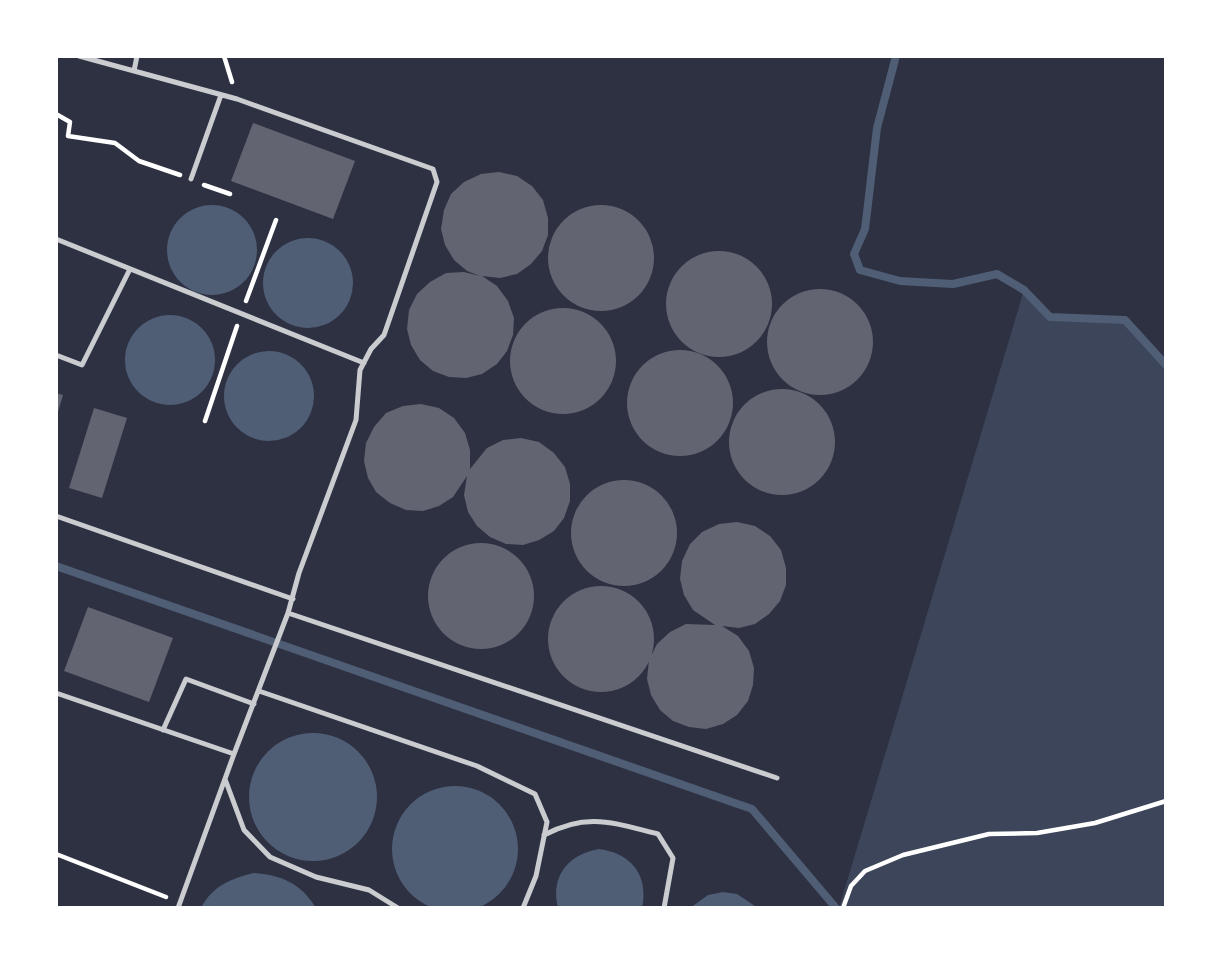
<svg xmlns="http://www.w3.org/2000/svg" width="1222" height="964" font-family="Literata,serif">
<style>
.green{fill:#3c4559}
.water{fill:#4f5d75}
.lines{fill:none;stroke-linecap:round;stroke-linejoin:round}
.stream{stroke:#4f5d75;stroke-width:8}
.building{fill:#626471}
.path{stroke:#fff;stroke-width:4.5}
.service{stroke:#caccd0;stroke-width:5}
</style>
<rect width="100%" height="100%" fill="#2d3142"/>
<!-- green -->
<path class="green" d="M1024 290 1050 317 1125 320 1166 365V908H839Z"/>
<!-- water -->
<path class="water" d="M167 250a45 45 0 1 1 90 0a45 45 0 1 1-90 0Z
M263 283a45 45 0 1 1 90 0a45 45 0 1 1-90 0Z
M125 360a45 45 0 1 1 90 0a45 45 0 1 1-90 0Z
M224 396a45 45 0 1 1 90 0a45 45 0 1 1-90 0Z
M249 797a64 64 0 1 1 128 0a64 64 0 1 1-128 0Z
M392 849a63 63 0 1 1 126 0a63 63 0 1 1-126 0Z
M599 849C631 853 649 875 642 908H558C550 877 568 854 599 849Z
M254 873C281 875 301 883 316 908H201C212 886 232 878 254 873Z
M723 892 737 894 758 908H690L708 895Z"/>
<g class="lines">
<!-- stream -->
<path class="stream" d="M896 56 877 128 865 229 854 254 860 270 900 281 953 284 997 274 1024 290 1050 317 1125 320 1166 365
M56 566 752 809 836 908"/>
</g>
<!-- building -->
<path class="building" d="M253 123 355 161 333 219 231 181Z
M499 172 517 176 532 186 543 200 548 218V235L542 251 531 264 517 274 500 278 482 276 497 286 508 301 514 318 513 335 507 351 497 364 482 374 466 378 449 377 433 371 420 360 411 345 407 329 409 310 417 294 430 282 446 273 464 272 480 276 467 271 454 260 445 245 441 229 444 210 451 194 464 182 481 174Z
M548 258a53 53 0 1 1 106 0a53 53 0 1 1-106 0Z
M666 304a53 53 0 1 1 106 0a53 53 0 1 1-106 0Z
M767 342a53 53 0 1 1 106 0a53 53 0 1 1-106 0Z
M510 361a53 53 0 1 1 106 0a53 53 0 1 1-106 0Z
M627 403a53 53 0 1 1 106 0a53 53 0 1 1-106 0Z
M729 442a53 53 0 1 1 106 0a53 53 0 1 1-106 0Z
M56 393 63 395 57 415H56Z
M421 404 439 408 454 418 465 433 470 450V469L487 448 503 440 521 438 539 442 554 453 565 467 570 484V501L564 518 554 531 539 540 523 545 506 544 490 537 477 526 468 512 464 495 467 476 453 497 439 506 423 511 406 510 390 503 376 492 368 478 364 461 366 443 374 427 386 413 403 406Z
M94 408 127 418 102 498 69 488Z
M571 533a53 53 0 1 1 106 0a53 53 0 1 1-106 0Z
M737 522 755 526 770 536 781 550 786 568V585L780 601 769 614 755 624 739 628 722 626 738 636 749 651 754 668 753 685 748 701 737 715 723 724 706 729 689 727 673 721 660 710 651 695 647 679 649 660 657 644 670 632 686 624 715 625 693 610 684 595 680 579 682 561 690 544 702 532 719 524Z
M428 596a53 53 0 1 1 106 0a53 53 0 1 1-106 0Z
M548 639a53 53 0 1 1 106 0a53 53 0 1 1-106 0Z
M88 607 173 638 149 702 64 671Z"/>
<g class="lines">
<!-- path -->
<path class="path" d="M224 56 232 82
M56 114 70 122 68 136 115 143 139 161 180 175
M204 185 230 194
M246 301 276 220
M205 421 237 326
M56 854 166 897
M843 908 851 886 865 871 903 855 989 834 1037 833 1095 823 1166 801"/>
<!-- service -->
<path class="service" d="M134 71 137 56
M191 179 221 95
M56 239 364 363
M56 355 82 365 130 269
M56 516 293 599
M288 613 777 778
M259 691 477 766 535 794 547 822 536 876 523 908
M56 693 234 754 288 613 299 573 356 420 360 370 371 349 384 335 437 182 433 169 237 99 79 56
M163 730 186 679 254 704
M225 779 244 830 270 857 316 877 369 890 398 908
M544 835C588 812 613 823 658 834L673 858 664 908
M178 908 234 754"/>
</g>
<!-- border -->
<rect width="1222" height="964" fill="none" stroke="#ffffff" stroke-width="116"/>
</svg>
